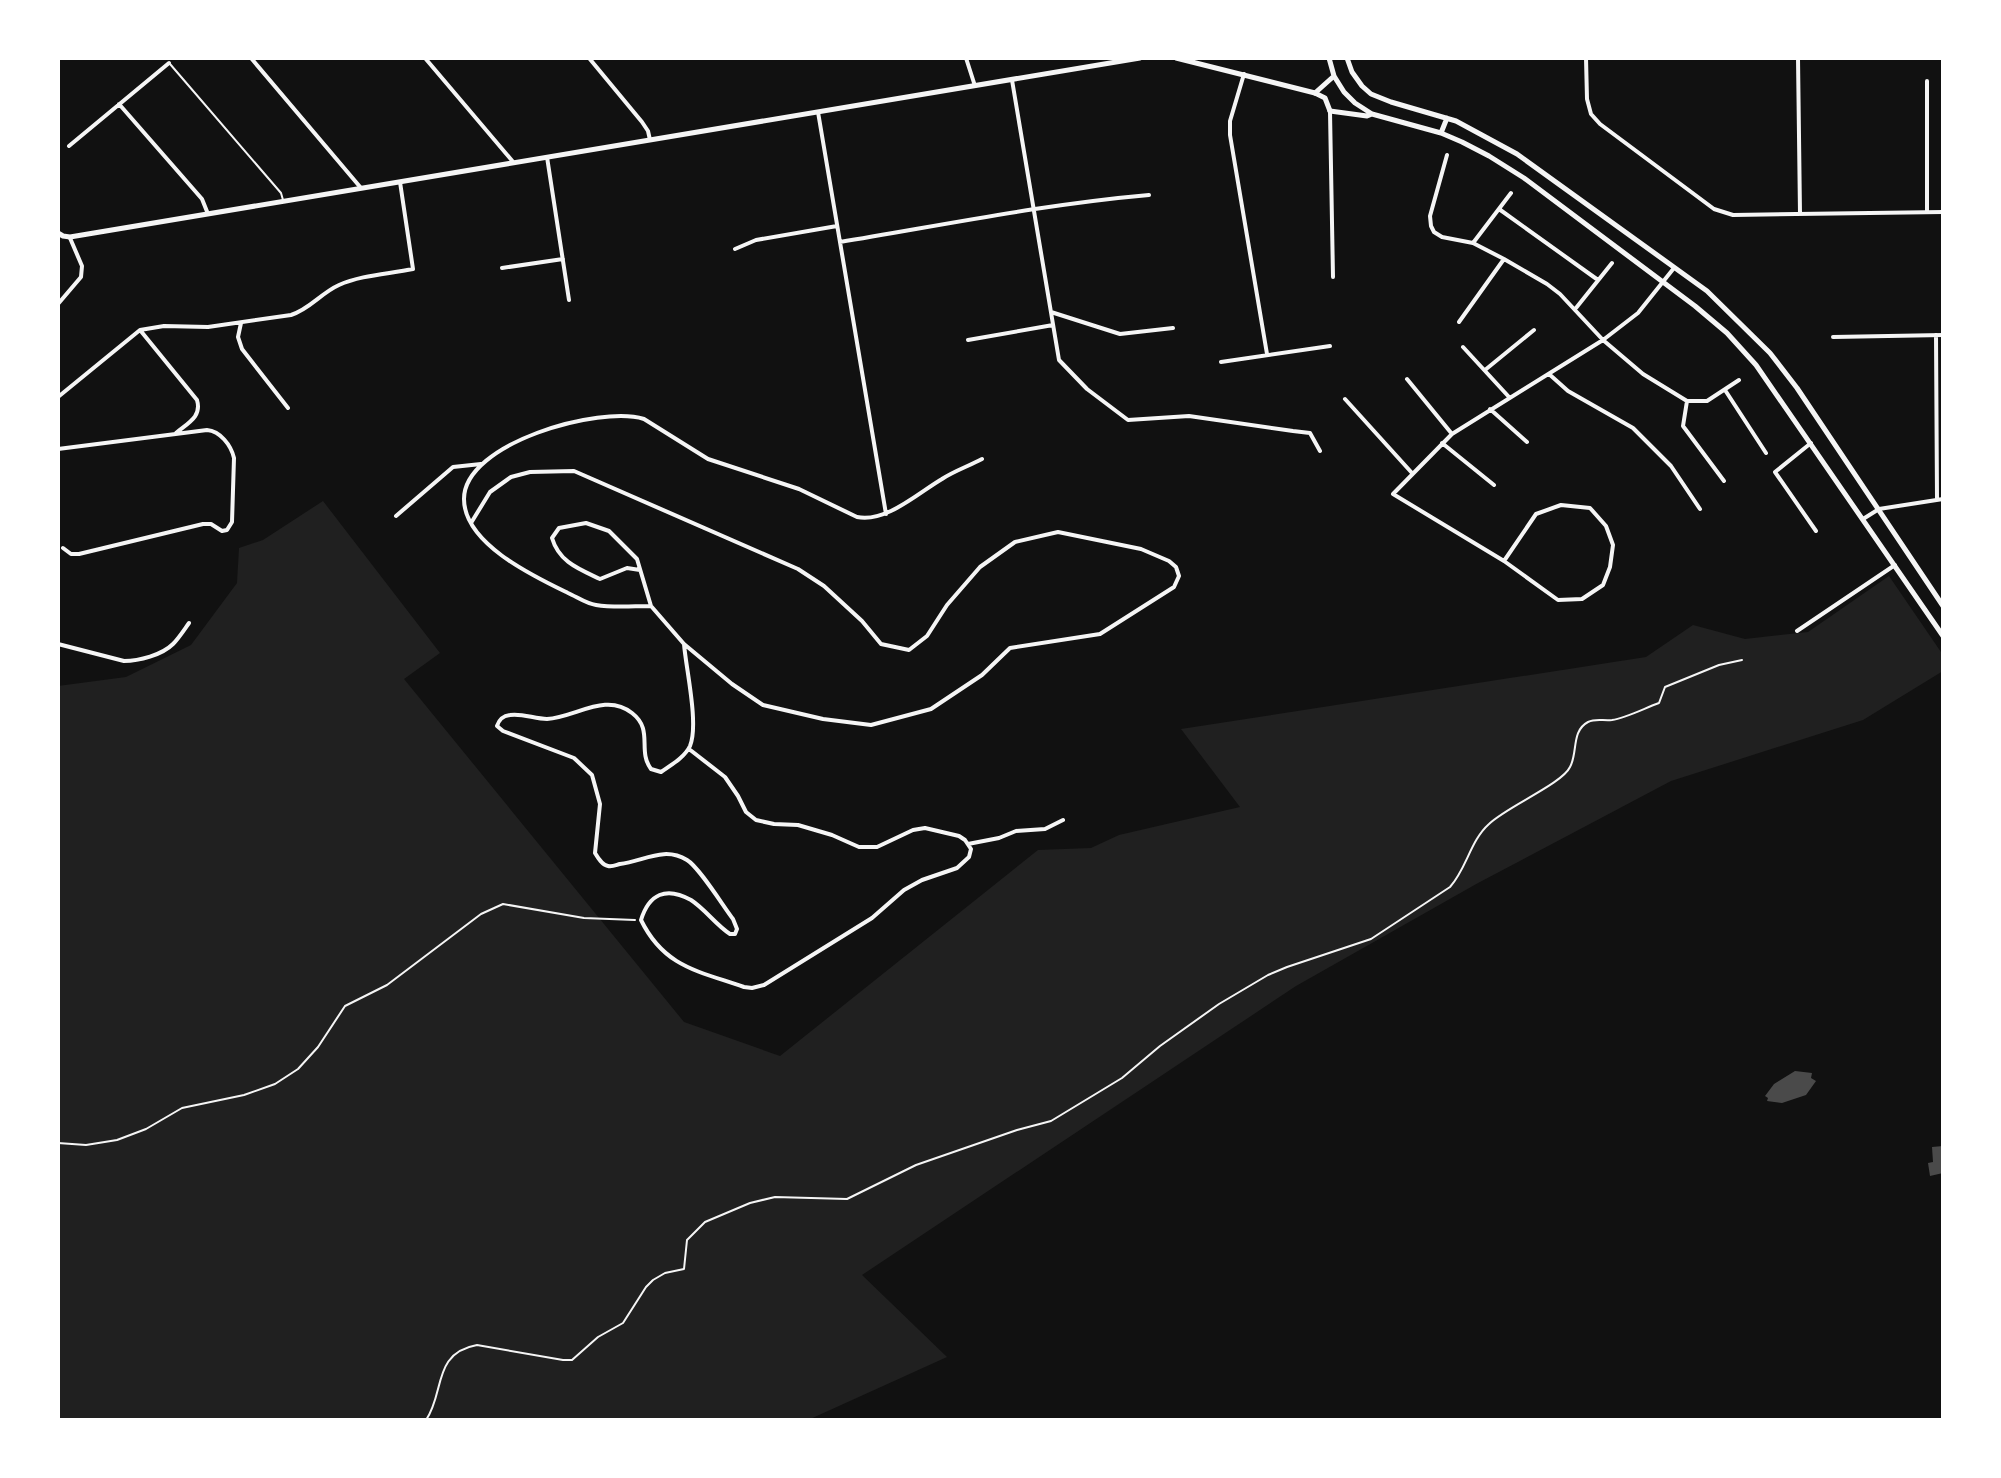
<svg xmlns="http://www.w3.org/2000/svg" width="2001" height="1478" font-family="'Roboto Serif',serif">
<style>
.green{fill:#202020}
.building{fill:#4a4a4a}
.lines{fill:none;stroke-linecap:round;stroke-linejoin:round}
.path{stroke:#f5f5f5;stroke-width:2}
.service{stroke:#f5f5f5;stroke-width:2}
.minor{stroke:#f5f5f5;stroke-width:4}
.tertiary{stroke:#f5f5f5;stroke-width:5}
.secondary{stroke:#f5f5f5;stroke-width:5}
</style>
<rect width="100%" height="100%" fill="#111"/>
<!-- green -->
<path class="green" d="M323 501 440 653 404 679 684 1022 780 1056 1038 850 1091 848 1119 835 1240 807 1181 729 1646 657 1693 625 1745 639 1808 632 1889 576 1943 655V671L1863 720 1671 781 1478 883 1296 986 862 1275 947 1357 808 1420H58V686L126 677 191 645 237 583 239 548 263 540Z"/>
<!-- building -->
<path class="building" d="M1795 1071 1812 1073 1811 1078 1816 1081 1806 1095 1782 1103 1767 1101 1768 1098 1765 1096 1774 1084Z
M1943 1146V1173L1930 1176 1928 1163 1933 1162 1932 1147Z"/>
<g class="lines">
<!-- path -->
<path class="path" d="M58 1143 86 1145 117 1140 146 1129 182 1108 244 1095 275 1084 298 1069 318 1047 345 1006 387 985 481 914 503 904 584 918 635 920
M426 1420C445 1393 432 1353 477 1345L563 1360H572L598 1337 623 1323 646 1287 653 1280 665 1273 684 1269 687 1240 705 1222 750 1203 775 1197 847 1199 916 1165 1017 1130 1051 1121 1122 1078 1160 1046 1219 1004 1268 975 1287 967 1371 939 1450 887C1467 868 1470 841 1489 824 1506 807 1562 784 1570 767 1578 753 1571 731 1588 722 1596 718 1603 721 1612 720 1626 718 1645 708 1659 703L1665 687 1719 665 1742 660"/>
<!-- service -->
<path class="service" d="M170 64 281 193 283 200"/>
<!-- minor -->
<path class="minor" d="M251 58 361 188
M425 58 514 163
M589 58 642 122 648 131 650 140
M966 58 975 86
M1586 58 1587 99 1591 114 1600 124 1714 209 1733 215 1943 212
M1798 58 1800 214
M1244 74 1230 121V135L1267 354
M1012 80 1059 360 1087 389 1128 420 1189 416 1293 431 1310 433 1320 451
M119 104 202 199 208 214
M818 112 886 514
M1330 112 1333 277
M69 146 169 63
M1447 155 1430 216 1431 226 1434 232 1442 237 1473 243 1504 259 1547 284 1560 294 1603 340 1643 374 1687 401
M547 157 569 300
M1499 209 1598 280
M1927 212V81
M840 242C943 225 1046 204 1149 195
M1473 243 1511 193
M735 249 756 240 837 226
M502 268 563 259
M58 304 81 277 82 266 70 238
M1576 308 1612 263
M1051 312 1120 334 1173 328
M1459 322 1504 259
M241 323 238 337 242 349 288 408
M140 330 197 400C202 417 188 423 176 433
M1936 335 1937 499
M1833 337 1943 335
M968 340 1053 325
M1463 347 1509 397
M1221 362 1330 346
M1485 370 1534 330
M1549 374 1568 391 1633 428 1671 466 1700 509
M1407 379 1452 434
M1725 390 1766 453
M58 397 140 330 164 326 208 327 291 315C310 309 321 293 339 285 361 275 389 274 413 269L400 182
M1345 399 1412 473
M1687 401 1683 426 1724 481
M1687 401H1707L1739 380
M1490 409 1527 442
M1442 443 1494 485
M1811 443 1775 472 1816 531
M58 449 207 430C220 431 231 445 234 458L232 522 227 530 222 531 211 524H203L79 554H71L63 548
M396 516 453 467 481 464
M1863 519 1879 509 1943 499
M471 523 490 492 511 477 530 472 574 471 798 569 824 586 862 621 881 644 909 650 927 636 947 605 980 567 1015 542 1058 532 1141 549 1169 561 1176 567 1179 576 1174 587 1100 634 1010 648 982 675 931 709 871 725 823 719 763 705 732 684 684 644 651 606C633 606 614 608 596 605 587 604 577 597 568 593 535 577 464 544 464 499 464 443 600 405 644 419L708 459 799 489 857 517C886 523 918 493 942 479 954 471 969 466 982 459
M1504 561 1536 514 1561 505 1590 508 1606 526 1613 545 1610 567 1603 585 1582 599 1558 600 1504 561 1393 494 1452 434 1603 340 1638 313 1674 268
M640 570 627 568 600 579C579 569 559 562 552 538L559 528 586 523 609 531 637 559 651 606
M1797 631 1895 565
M58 644 124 661C139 661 162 655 173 644 179 638 184 630 189 623
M684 644C686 669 699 724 690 746 685 757 671 765 661 772L651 769C637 750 654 730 632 713 606 692 576 717 547 719 535 719 522 713 510 715 502 716 499 720 497 726L503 731 574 758 592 775 600 804 595 853C598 858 602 865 608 866 612 867 616 865 620 864 644 861 664 846 687 860 699 867 723 906 733 919L737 929 735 934H730C716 925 705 909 691 900 666 886 649 894 641 920 664 967 698 971 744 987L752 988 764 985 872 918 904 890 922 880 957 868 969 857 971 849 965 840 959 836 925 828 913 830 877 847H859L832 835 798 825 774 824 756 820 746 812 738 796 725 777 689 749
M968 844 999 838 1016 831 1045 829 1063 820"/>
<!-- tertiary -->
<path class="tertiary" d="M1176 58 1315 93 1325 98 1330 111
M58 233 63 236 70 237 1140 58"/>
<!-- secondary -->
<path class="secondary" d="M1329 58 1334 76 1344 92 1355 103 1372 114 1441 133 1462 142 1489 156 1524 178 1695 306 1727 333 1756 365 1943 636
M1347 58 1352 72 1362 86 1371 94 1391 102 1456 121 1517 154 1707 291 1770 353 1797 388 1943 606
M1315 93 1334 76
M1330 111 1367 116 1372 114
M1441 133 1447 118"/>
</g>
<!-- border -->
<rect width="2001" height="1478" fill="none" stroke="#ffffff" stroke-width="120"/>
</svg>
